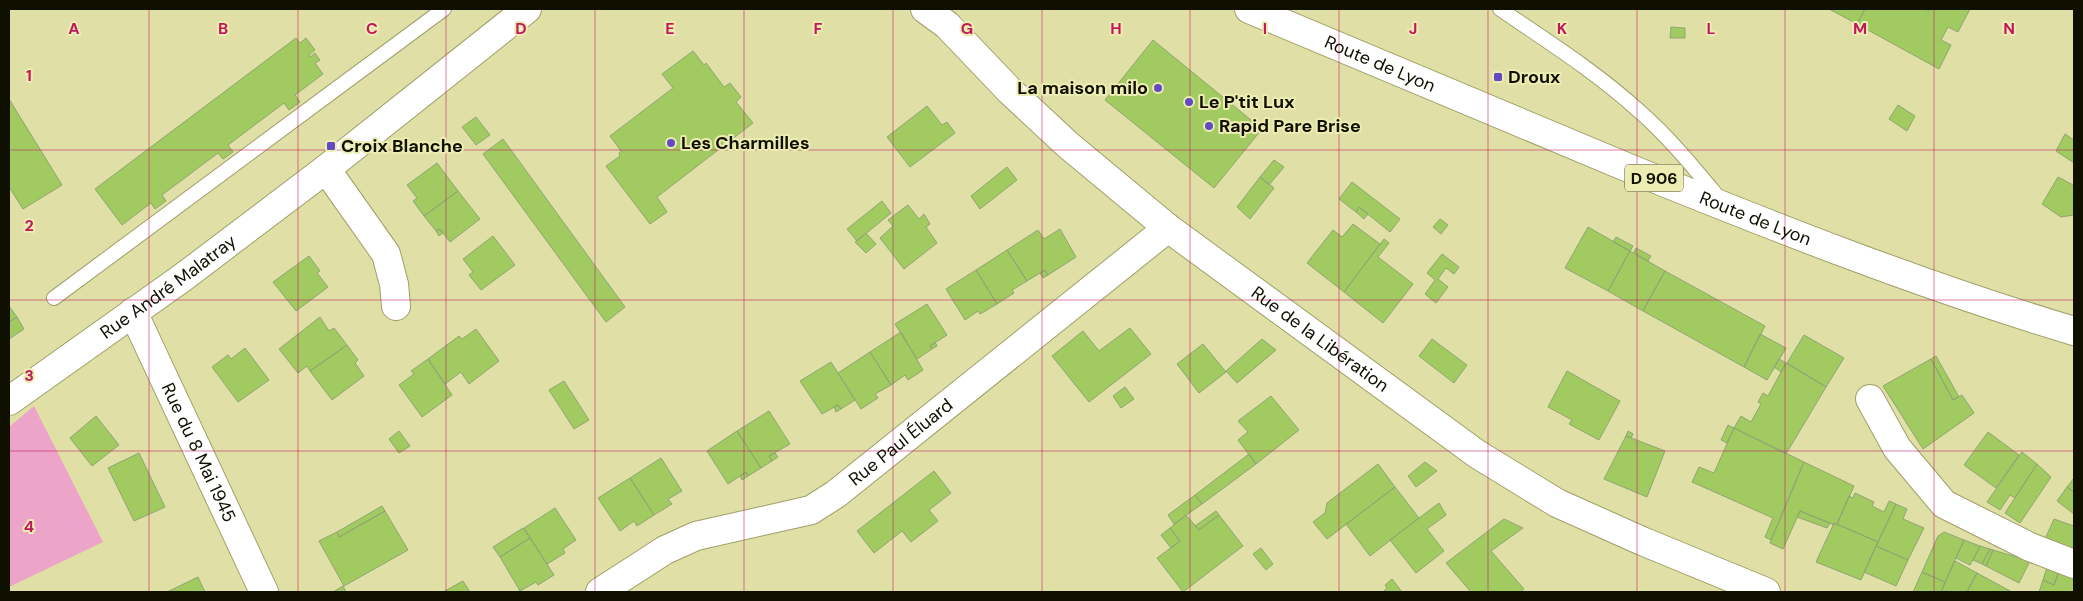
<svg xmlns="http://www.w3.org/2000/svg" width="2083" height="601" font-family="'DM Sans',sans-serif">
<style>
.green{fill:#eda4c9}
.building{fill:#a1ca61;stroke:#90a573}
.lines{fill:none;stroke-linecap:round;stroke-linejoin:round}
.service-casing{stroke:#a09f69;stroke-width:16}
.minor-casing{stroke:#a09f69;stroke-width:30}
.primary-casing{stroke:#a09f69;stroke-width:30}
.service{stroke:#fff;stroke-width:14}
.minor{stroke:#fff;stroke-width:28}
.primary{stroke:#fff;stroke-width:28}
.grid{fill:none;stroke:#c2185b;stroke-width:1;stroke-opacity:0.55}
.poi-dot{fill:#624ac3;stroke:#edecb3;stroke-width:2}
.labels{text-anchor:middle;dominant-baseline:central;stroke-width:4;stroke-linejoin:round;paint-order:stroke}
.shield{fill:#edecb3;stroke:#525236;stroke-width:1}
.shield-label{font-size:16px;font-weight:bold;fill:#101000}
.street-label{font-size:18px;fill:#101000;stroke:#edecb3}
.poi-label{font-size:18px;font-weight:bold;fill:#101000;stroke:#edecb3;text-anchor:start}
.grid-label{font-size:16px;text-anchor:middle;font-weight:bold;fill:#c2185b;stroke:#edecb3;stroke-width:4;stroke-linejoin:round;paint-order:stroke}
</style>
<rect width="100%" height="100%" fill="#e0dfa6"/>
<!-- green -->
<path class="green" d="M34 406 103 542 9 587V427Z"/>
<!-- building -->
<path class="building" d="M1829 9H1865L1857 24Z
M1865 9H1925L1929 11 1930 9H1970L1958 32 1948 27 1941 40 1951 45 1939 69 1857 24Z
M1671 27 1685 28V38H1670Z
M296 38 300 43 306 38 315 50 309 55 310 57 315 53 320 60 315 63 323 74 295 95 300 102 289 110 284 103 228 145 233 152 223 159 218 153 162 195 166 201 155 209 151 203 122 225 95 189Z
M1153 40 1262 129 1214 188 1105 100Z
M693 51 704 65 706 63 724 87 730 83 741 97 736 102 753 123 657 197 667 212 650 224 606 166 620 156 619 153 621 151 610 136 673 88 662 74Z
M9 99 62 185 23 209 9 187Z
M1898 105 1915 116 1907 131 1889 119Z
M927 106 942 125 947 122 955 133 910 167 887 137Z
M476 117 490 135 476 145 462 127Z
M2065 134 2074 140V163L2056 151Z
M503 139 625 307 606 322 483 154Z
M1274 160 1284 167 1269 185 1260 177Z
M437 163 458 191 424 216 413 201 417 198 407 185Z
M1007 167 1017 180 980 209 971 196Z
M1260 177 1274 188 1250 219 1237 207Z
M2058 177 2073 185 2074 184V215L2061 217 2042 204Z
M1352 182 1400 219 1390 232 1359 207 1356 212 1339 199Z
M458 191 480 219 450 242 440 229 436 231 424 216Z
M882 201 891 213 857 241 847 229Z
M908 205 919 219 924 214 930 224 926 227 937 243 904 269 880 238 893 226 888 220Z
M1359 207 1368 214 1364 219 1356 212Z
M1440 219 1448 225 1441 234 1433 227Z
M1353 224 1380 244 1344 292 1307 263 1333 230 1342 237Z
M1588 227 1630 251 1608 291 1565 268Z
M440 229 443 233 439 236 436 231Z
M1060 229 1076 257 1048 275 1045 270 1027 281 1007 250 1038 230 1044 239Z
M866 233 876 244 866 253 855 242Z
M493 236 515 265 481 290 469 275 473 272 463 259Z
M1616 237 1633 246 1630 251 1613 242Z
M1384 239 1389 243 1378 257 1413 284 1383 323 1344 292Z
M1636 248 1651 256 1648 261 1634 253Z
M1007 250 1027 281 1012 290 1014 293 997 304 976 270Z
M1630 251 1665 271 1643 311 1608 291Z
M1442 254 1459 267 1454 274 1446 268 1438 279 1448 287 1436 303 1425 294 1435 280 1427 273Z
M309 256 320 271 317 273 328 287 296 311 273 282Z
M976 270 997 304 980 314 978 311 965 320 946 289Z
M1045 270 1048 275 1043 278 1040 273Z
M1665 271 1765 326 1744 367 1643 311Z
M927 304 947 335 930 346 932 349 917 359 895 324Z
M9 306 17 317 9 322Z
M17 317 24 329 9 339V322Z
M320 317 329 331 334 328 347 345 310 371 307 366 298 373 279 349Z
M1130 328 1151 354 1089 402 1052 356 1083 331 1099 351Z
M476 329 499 361 469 384 461 372 445 384 428 359 459 336 462 339Z
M901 332 923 370 908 380 905 375 891 385 870 352Z
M1760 334 1786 348 1767 380 1744 367Z
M1804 335 1844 358 1826 387 1787 363Z
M1262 339 1276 350 1237 383 1226 371Z
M1432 339 1467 365 1454 383 1419 356Z
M935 342 937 346 932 349 930 346Z
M1203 344 1226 372 1199 393 1177 364Z
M347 345 358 360 355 363 364 376 332 400 310 371Z
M245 348 269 380 238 402 212 367 228 355 231 359Z
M870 352 891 385 875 394 878 398 861 409 838 373Z
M1936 356 1959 397 1953 400 1931 359Z
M428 359 452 395 422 417 399 385 414 374 411 371Z
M1779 359 1786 363 1781 372 1774 367Z
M1931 359 1953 400 1962 395 1974 413 1923 449 1883 386Z
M831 362 855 400 841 409 838 405 822 414 800 381Z
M1786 363 1826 387 1786 454 1734 428 1741 416 1751 422 1761 404 1758 402 1763 393 1768 396Z
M1567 371 1620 401 1599 440 1569 424 1572 420 1548 407Z
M564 381 589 420 574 429 549 390Z
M1125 387 1134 399 1121 408 1113 396Z
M1271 396 1299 430 1256 464 1238 440 1248 432 1238 421Z
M838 405 841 409 836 412 834 407Z
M769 411 790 444 769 456 772 461 761 468 737 431Z
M96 416 119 445 92 466 70 438Z
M1728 425 1734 428 1727 443 1721 440Z
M1734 428 1804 462 1771 540 1765 537 1773 518 1692 482 1699 467 1714 473Z
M399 431 410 446 399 453 389 439Z
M737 431 761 468 748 476 746 472 728 484 707 451Z
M1628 431 1633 434 1631 438 1626 436Z
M1988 432 2019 455 1996 488 1964 465Z
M1626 436 1665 451 1647 497 1604 479Z
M2022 452 2037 464 2015 498 2010 495 2000 510 1987 502Z
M139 453 165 507 134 521 108 468Z
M775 453 778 457 772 461 769 456Z
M1249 454 1256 464 1202 504 1195 495Z
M661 458 682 491 668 499 672 504 654 515 630 478Z
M1425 462 1437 471 1416 487 1408 476Z
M1804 462 1854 486 1837 524 1834 523V525L1800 511 1783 549 1770 543Z
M1378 464 1395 487 1327 539 1313 522 1325 513 1327 503Z
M2037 464 2051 477 2020 523 2005 513Z
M934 471 951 493 929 510 938 521 911 542 902 531 874 553 857 531Z
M746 472 748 476 742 480 740 476Z
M630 478 654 515 637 526 634 521 620 531 598 498Z
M2074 478V492L2067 487Z
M1395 487 1419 518 1370 556 1346 524Z
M2067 487 2074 492V514L2057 501Z
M1855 493 1874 502 1872 506 1884 512 1889 501 1896 504 1878 542 1837 524 1849 496 1853 498Z
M1195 495 1202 504 1174 524 1168 515Z
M1439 503 1446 515 1427 529 1444 551 1416 573 1390 540Z
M1896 504 1907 509 1903 519 1924 528 1908 560 1876 546Z
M382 506 385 511 339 537 337 532Z
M555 508 576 540 563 549 565 553 547 564 524 528Z
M385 511 408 550 344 586 319 541 337 532 339 537Z
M1216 511 1219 515 1199 530 1195 526Z
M1800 511 1830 523 1827 528 1797 517Z
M1186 515 1199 530 1219 515 1243 546 1183 592 1157 558 1180 541 1170 528Z
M1504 519 1523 528 1491 551 1524 589 1521 592H1471L1446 563Z
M2054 519 2074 526V549L2045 539Z
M1834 523 1878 542 1861 580 1816 562Z
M523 528 530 538 500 557 493 547Z
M1170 528 1180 541 1171 548 1161 535Z
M1944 532 1964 540 1945 582 1922 572 1938 536Z
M530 538 554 575 538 585 536 582 520 591 500 557Z
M1964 540 1980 546 1970 565 1956 558Z
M1876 546 1908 560 1896 586 1864 572Z
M1980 546 1990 549 1982 564 1973 560Z
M1261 548 1273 564 1266 570 1253 554Z
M1990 549 1993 550 1986 566 1982 564Z
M1993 550 2030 561 2019 583 1986 566Z
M1955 561 1977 573 1967 592H1941Z
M2047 567 2059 571 2054 585 2043 580Z
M2059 571 2074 577V592H2039L2043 580 2054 585Z
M1922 572 1945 582 1941 592H1913Z
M1977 573 2012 592H1967Z
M198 577 205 592H167Z
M1392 579 1402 592H1383L1387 588 1385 585Z
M463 581 470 592H443Z
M343 586 346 592H333Z"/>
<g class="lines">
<!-- service casing -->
<g class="service-casing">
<path id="service" d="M1500 9C1547 41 1596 72 1639 111 1669 137 1694 168 1719 198
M54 298 444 9"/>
</g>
<!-- minor casing -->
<g class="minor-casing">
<g id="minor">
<path id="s1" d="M925 9 947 25 1010 91 1068 145 1168 228 1477 454 1557 503 1642 541 1766 592"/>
<path d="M326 169 386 254 394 284 396 306"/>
<path id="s2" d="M133 312 264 592"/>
<path d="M1870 399 1897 448 1944 504 2030 547 2074 564"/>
<path id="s3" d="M9 401 182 278 326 169 527 9"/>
<path id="s4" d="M600 592 665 550 696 536 811 510 836 494 1168 228"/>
</g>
</g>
<!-- primary casing -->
<g class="primary-casing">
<g id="primary">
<path id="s5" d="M1249 9C1376 62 1503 116 1631 169 1777 228 1923 286 2074 331"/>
</g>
</g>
<!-- service -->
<use href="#service" class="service"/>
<!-- minor -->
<use href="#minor" class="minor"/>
<!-- primary -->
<use href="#primary" class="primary"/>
</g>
<!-- grid -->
<path class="grid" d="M149 9V592M298 9V592M446 9V592M595 9V592M744 9V592M893 9V592M1042 9V592M1190 9V592M1339 9V592M1488 9V592M1637 9V592M1785 9V592M1934 9V592M9 150H2074M9 300H2074M9 451H2074"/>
<!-- markers -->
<g class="poi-dot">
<rect x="1493" y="72" width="10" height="10" rx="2.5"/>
<circle cx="1158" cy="88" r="5"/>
<circle cx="1189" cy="102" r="5"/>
<circle cx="1209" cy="126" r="5"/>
<circle cx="671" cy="143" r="5"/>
<rect x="326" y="141" width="10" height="10" rx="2.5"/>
</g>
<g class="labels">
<!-- shield labels -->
<rect class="shield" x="1625" y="164.5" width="58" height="27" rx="4"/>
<g class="shield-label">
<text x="1654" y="178">D 906</text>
</g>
<!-- street labels -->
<g class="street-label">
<text stroke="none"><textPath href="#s5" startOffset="142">Route de Lyon</textPath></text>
<text stroke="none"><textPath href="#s5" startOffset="548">Route de Lyon</textPath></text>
<text stroke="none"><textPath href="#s3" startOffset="196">Rue André Malatray</textPath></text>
<text stroke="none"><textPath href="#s1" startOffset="516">Rue de la Libération</textPath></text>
<text stroke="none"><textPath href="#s4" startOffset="342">Rue Paul Éluard</textPath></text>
<text stroke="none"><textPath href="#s2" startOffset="155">Rue du 8 Mai 1945</textPath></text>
</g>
<!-- poi labels -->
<g class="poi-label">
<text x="1508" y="77">Droux</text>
<text x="1148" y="88" text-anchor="end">La maison milo</text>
<text x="1199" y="102">Le P'tit Lux</text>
<text x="1219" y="126">Rapid Pare Brise</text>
<text x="681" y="143">Les Charmilles</text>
<text x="341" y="146">Croix Blanche</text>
</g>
</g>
<g class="grid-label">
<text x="74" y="34">A</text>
<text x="223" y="34">B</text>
<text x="372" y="34">C</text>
<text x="521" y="34">D</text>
<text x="670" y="34">E</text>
<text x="818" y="34">F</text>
<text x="967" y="34">G</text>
<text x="1116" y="34">H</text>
<text x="1265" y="34">I</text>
<text x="1413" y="34">J</text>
<text x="1562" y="34">K</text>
<text x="1711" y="34">L</text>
<text x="1860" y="34">M</text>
<text x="2009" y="34">N</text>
<text x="29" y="81">1</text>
<text x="29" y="231">2</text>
<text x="29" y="381">3</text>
<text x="29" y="532">4</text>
</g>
<!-- border -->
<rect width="2083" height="601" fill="none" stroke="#101000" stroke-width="20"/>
</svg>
